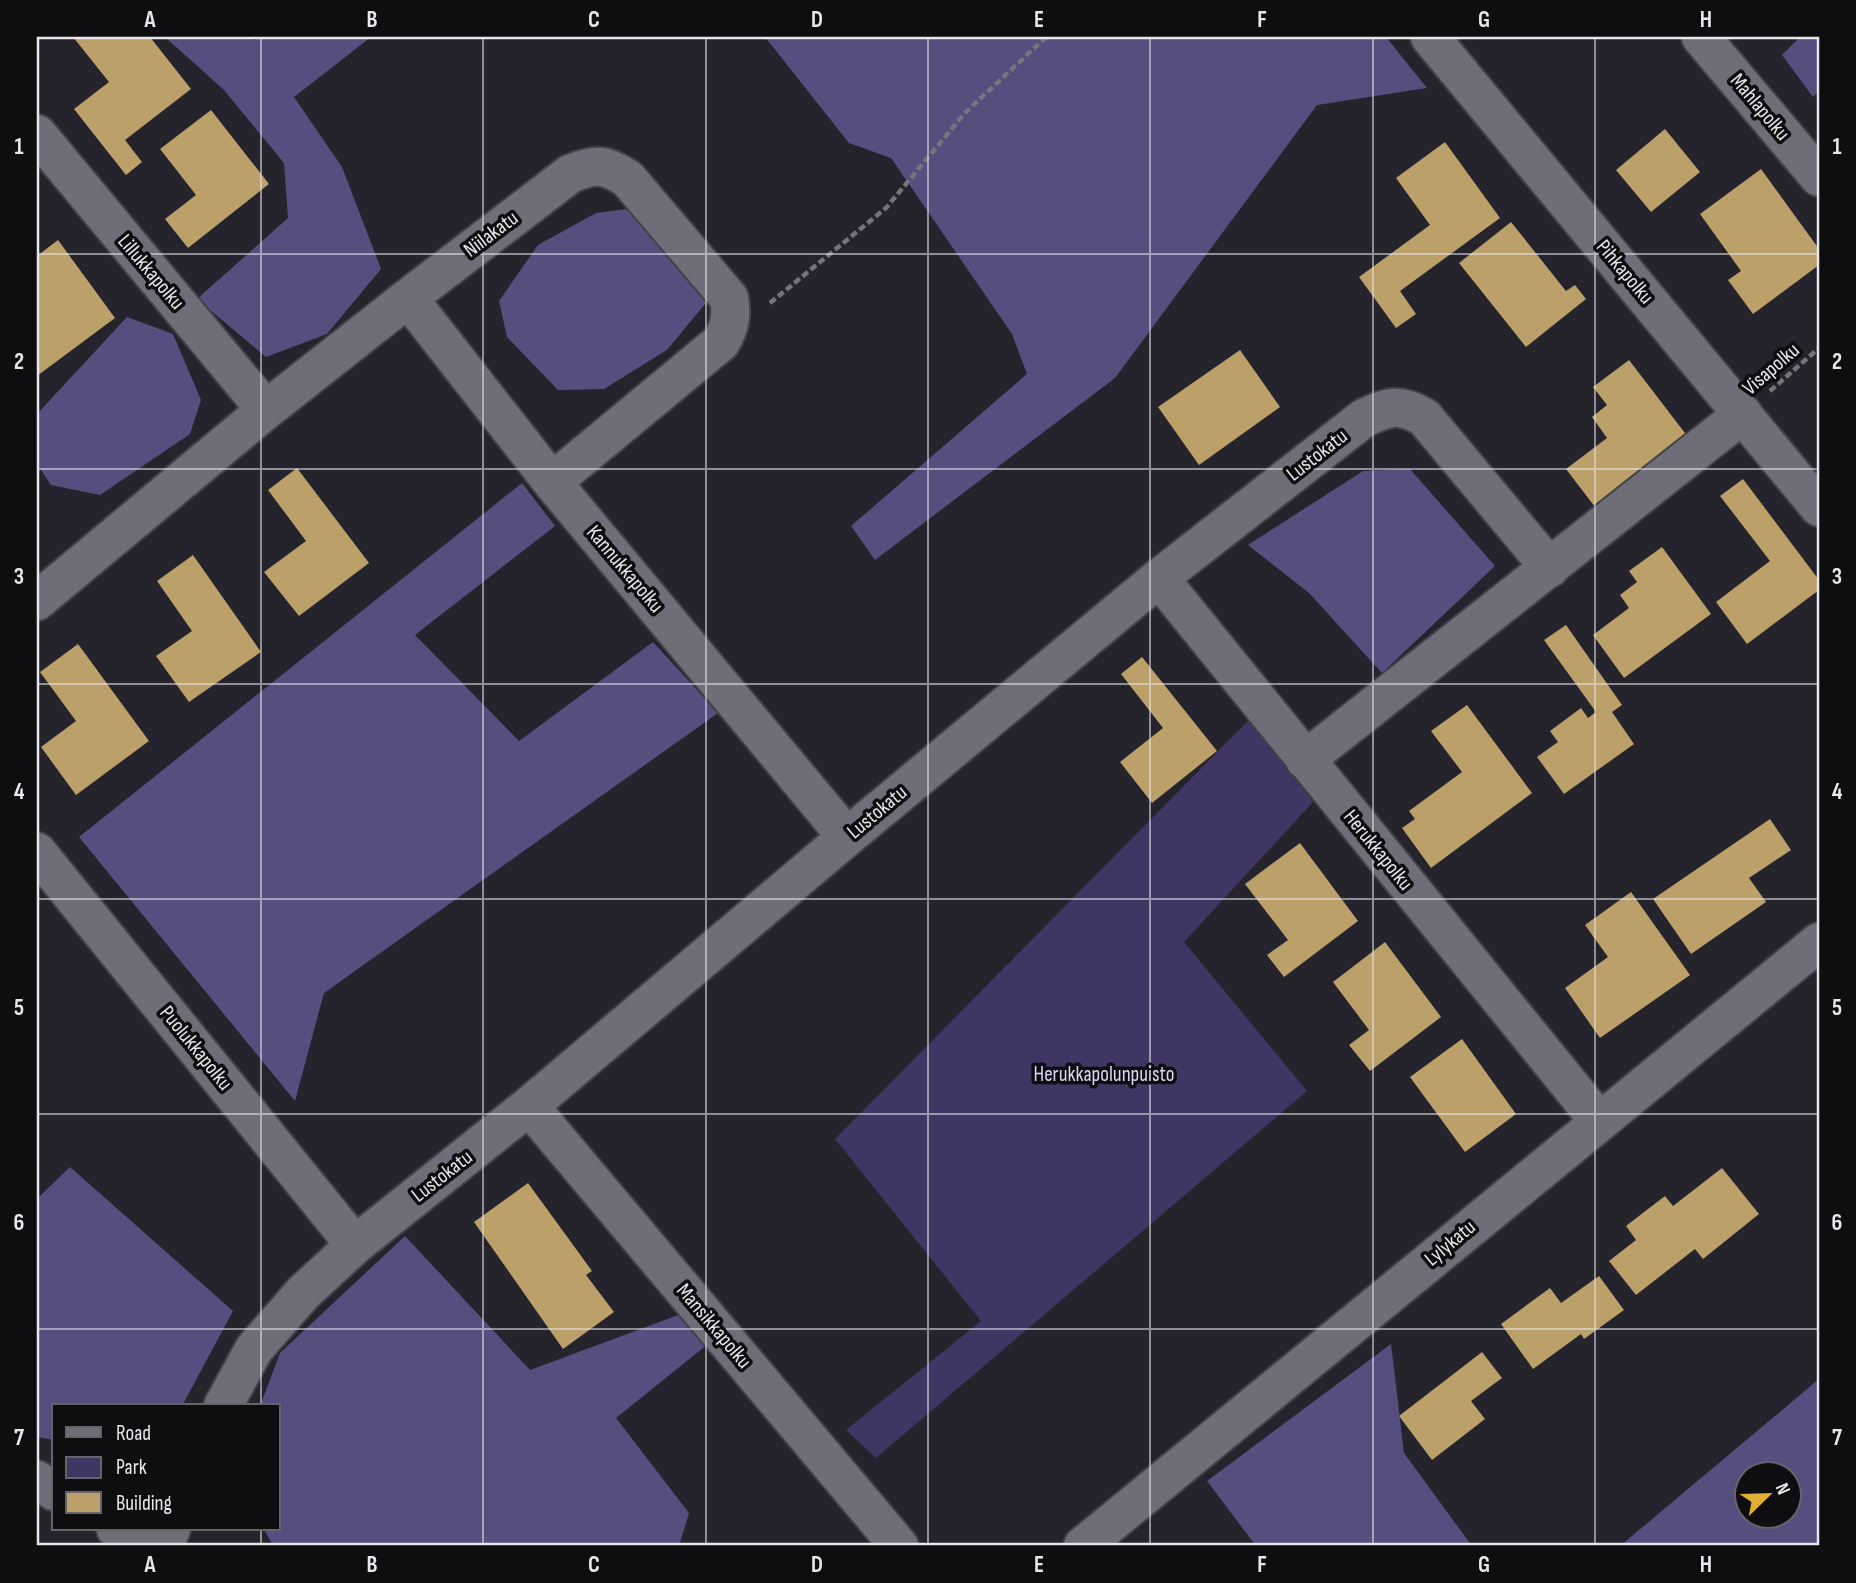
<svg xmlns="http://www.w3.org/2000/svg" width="1856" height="1583" font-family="'Sofia Sans Condensed',sans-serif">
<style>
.green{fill:#3f3663}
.forest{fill:#564e7e;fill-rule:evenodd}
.building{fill:#bba06a}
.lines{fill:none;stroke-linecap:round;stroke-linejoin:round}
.minor-casing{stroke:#424148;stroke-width:42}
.tertiary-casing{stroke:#424148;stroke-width:42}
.path{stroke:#75747b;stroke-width:4.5;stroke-dasharray:7 3.5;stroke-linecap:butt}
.minor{stroke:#6f6e78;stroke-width:38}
.tertiary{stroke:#6f6e78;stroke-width:38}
.grid{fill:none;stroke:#e7e7ec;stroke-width:2;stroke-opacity:0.55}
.labels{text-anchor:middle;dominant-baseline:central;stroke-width:7;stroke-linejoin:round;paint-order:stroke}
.street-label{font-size:21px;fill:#e7e7ec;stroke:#0e0e11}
.park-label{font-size:21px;fill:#dbd7f7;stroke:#0e0e11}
.neatline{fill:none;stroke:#e7e7ec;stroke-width:2.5}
.grid-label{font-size:23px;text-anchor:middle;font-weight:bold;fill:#e7e7ec}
</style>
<rect width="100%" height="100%" fill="#25242c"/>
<!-- green -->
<path class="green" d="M1249 720 1313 802 1184 942 1307 1091 876 1458 846 1430 981 1321 835 1139Z"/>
<!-- forest -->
<path class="forest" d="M165 37H251L254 40 259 37H371L294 97 342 167 381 269 327 334 266 357 197 299 288 218 284 163 224 90Z
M765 37H1386L1427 88 1317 105 1115 378 875 560 851 526 1027 374 1012 334 891 158 849 143Z
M1800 37H1819V91L1813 97 1782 55Z
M634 208 710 298 667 350 604 389 558 390 507 337 499 301 538 245 596 213Z
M127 317 173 334 201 400 190 434 100 495 51 485 37 464V414Z
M1410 469 1495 566 1382 673 1309 593 1248 545 1363 471Z
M522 483 555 526 415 635 519 741 653 642 718 713 324 993 295 1101 79 837Z
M70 1167 233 1311 182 1406H54V1440L37 1437V1195L39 1197Z
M405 1236 530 1370 681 1314 708 1344 616 1418 689 1513 679 1546H273L264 1529H278V1406H260L280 1353Z
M1391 1344 1404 1453 1472 1546H1256L1207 1481Z
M1819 1379V1546H1620ZM1748 1474H1790V1516H1748Z"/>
<!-- building -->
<path class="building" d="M73 37H150L191 89 125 140 142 162 126 175 74 109 109 82Z
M211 110 269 184 188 248 165 219 196 195 160 149Z
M1665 129 1700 172 1651 212 1616 170Z
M1445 142 1500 218 1400 291 1416 314 1396 328 1359 277 1430 225 1396 178Z
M1761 169 1819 249V265L1753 314 1728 280 1741 271 1700 214Z
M1511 222 1566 291 1575 285 1586 299 1526 347 1459 263Z
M58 240 115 318 37 376V256Z
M1240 350 1280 407 1199 465 1158 407Z
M1629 360 1688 437 1595 507 1566 469 1607 438 1592 417 1607 405 1593 387Z
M297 468 369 563 299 616 264 572 306 541 268 490Z
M1743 479 1819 580V590L1747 644 1716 602 1770 561 1720 496Z
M1662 547 1711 614 1624 678 1593 635 1629 608 1620 595 1637 582 1629 571Z
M193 555 261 652 189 702 156 656 192 631 157 581Z
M1566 625 1622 705 1612 712 1634 744 1564 794 1537 757 1558 742 1550 731 1581 708 1588 718 1596 712 1544 640Z
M78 644 149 741 76 795 41 747 76 721 40 672Z
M1142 657 1217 751 1152 803 1120 762 1163 728 1121 674Z
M1467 705 1532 793 1431 868 1402 828 1415 819 1409 811 1462 772 1431 731Z
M1770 819 1791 850 1749 878 1766 902 1691 954 1653 899Z
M1300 843 1358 921 1284 977 1267 955 1288 940 1245 884Z
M1631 892 1690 975 1600 1038 1565 988 1608 957 1585 925Z
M1385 942 1441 1017 1370 1071 1349 1045 1369 1030 1333 982Z
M1462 1039 1516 1114 1465 1152 1410 1077Z
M1722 1168 1759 1214 1703 1259 1695 1249 1636 1295 1609 1261 1636 1240 1626 1226 1665 1196 1673 1206Z
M528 1183 592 1271 586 1275 614 1312 563 1349 474 1222Z
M1599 1276 1624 1310 1584 1339 1581 1334 1533 1369 1501 1324 1550 1288 1561 1303Z
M1482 1352 1502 1378 1471 1401 1485 1419 1432 1460 1399 1416Z"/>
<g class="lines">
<!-- minor casing -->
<g class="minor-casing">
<path id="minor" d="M1430 37 1819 507
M1701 37 1819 177
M37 134 266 410
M408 298 552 482 847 837
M1159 578 1599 1121
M37 601 266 410 408 298 570 174C596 163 605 164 628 179L729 298C732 315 730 327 721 342L552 482
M1305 760 1743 414
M37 852 355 1245
M529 1106 899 1546
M223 1406 254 1349 303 1293 355 1245 529 1106 847 837 1159 578 1364 418C1390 406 1399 403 1424 417L1550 568
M164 1546 171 1529
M1083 1546 1819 942"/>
</g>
<!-- tertiary casing -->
<g class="tertiary-casing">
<path id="tertiary" d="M37 1480 54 1491
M116 1529 144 1546"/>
</g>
<!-- path -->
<path class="path" d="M770 303 886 208 964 114 1046 37
M1770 391 1819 348"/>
<!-- minor -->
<use href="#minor" class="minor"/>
<!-- tertiary -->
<use href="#tertiary" class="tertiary"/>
</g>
<!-- grid -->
<path class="grid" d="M261 37V1406M483 37V1546M706 37V1546M928 37V1546M1150 37V1546M1373 37V1546M1595 37V1546M37 254H1819M37 469H1819M37 684H1819M37 899H1819M37 1114H1819M37 1329H1819M261 1529V1546"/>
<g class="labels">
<!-- street labels -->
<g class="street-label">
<text transform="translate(1760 107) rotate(50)">Mahlapolku</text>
<text transform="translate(491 234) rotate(-37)">Niilakatu</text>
<text transform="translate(151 272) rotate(50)">Lillukkapolku</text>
<text transform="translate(1625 272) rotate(50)">Pihkapolku</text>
<text transform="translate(1771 369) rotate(-41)">Visapolku</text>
<text transform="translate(1317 455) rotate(-38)">Lustokatu</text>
<text transform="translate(625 569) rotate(50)">Kannukkapolku</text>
<text transform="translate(877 812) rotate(-40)">Lustokatu</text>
<text transform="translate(1378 850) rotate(51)">Herukkapolku</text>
<text transform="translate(196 1048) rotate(51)">Puolukkapolku</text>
<text transform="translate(442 1176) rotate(-38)">Lustokatu</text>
<text transform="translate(1450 1243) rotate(-40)">Lylykatu</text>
<text transform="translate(714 1326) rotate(50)">Mansikkapolku</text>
</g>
<!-- park labels -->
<g class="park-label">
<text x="1104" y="1074">Herukkapolunpuisto</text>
</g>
</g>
<!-- border -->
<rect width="1856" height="1583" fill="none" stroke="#0e0e11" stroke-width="77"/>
<!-- legend -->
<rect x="52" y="1404" width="228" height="126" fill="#0e0e11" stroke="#656569" stroke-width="2"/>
<rect x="66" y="1427" width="35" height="10" fill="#6f6e78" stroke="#656569" stroke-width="2"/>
<text x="116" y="1440" font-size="21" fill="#e7e7ec">Road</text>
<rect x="66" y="1457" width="35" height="21" fill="#3f3663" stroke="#656569" stroke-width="2"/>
<text x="116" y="1474" font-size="21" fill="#e7e7ec">Park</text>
<rect x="66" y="1492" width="35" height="21" fill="#bba06a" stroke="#656569" stroke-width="2"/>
<text x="116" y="1510" font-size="21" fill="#e7e7ec">Building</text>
<!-- north arrow -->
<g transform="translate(1768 1495) rotate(67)"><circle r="33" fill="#0e0e11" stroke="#656569" stroke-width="2"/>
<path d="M0-5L12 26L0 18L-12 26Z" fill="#e3ae34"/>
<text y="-10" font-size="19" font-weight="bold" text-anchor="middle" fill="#e7e7ec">N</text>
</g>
<rect x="38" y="38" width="1780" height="1506" class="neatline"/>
<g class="grid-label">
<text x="150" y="27">A</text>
<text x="372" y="27">B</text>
<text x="594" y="27">C</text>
<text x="817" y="27">D</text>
<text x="1039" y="27">E</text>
<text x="1262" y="27">F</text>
<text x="1484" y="27">G</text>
<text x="1706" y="27">H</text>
<text x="19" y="154">1</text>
<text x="1837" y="154">1</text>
<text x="19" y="369">2</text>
<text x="1837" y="369">2</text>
<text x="19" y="584">3</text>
<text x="1837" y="584">3</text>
<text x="19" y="799">4</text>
<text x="1837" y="799">4</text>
<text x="19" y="1015">5</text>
<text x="1837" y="1015">5</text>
<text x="19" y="1230">6</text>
<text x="1837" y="1230">6</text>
<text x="19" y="1445">7</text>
<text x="1837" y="1445">7</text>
<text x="150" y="1572">A</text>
<text x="372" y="1572">B</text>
<text x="594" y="1572">C</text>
<text x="817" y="1572">D</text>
<text x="1039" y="1572">E</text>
<text x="1262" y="1572">F</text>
<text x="1484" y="1572">G</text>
<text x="1706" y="1572">H</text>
</g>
</svg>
